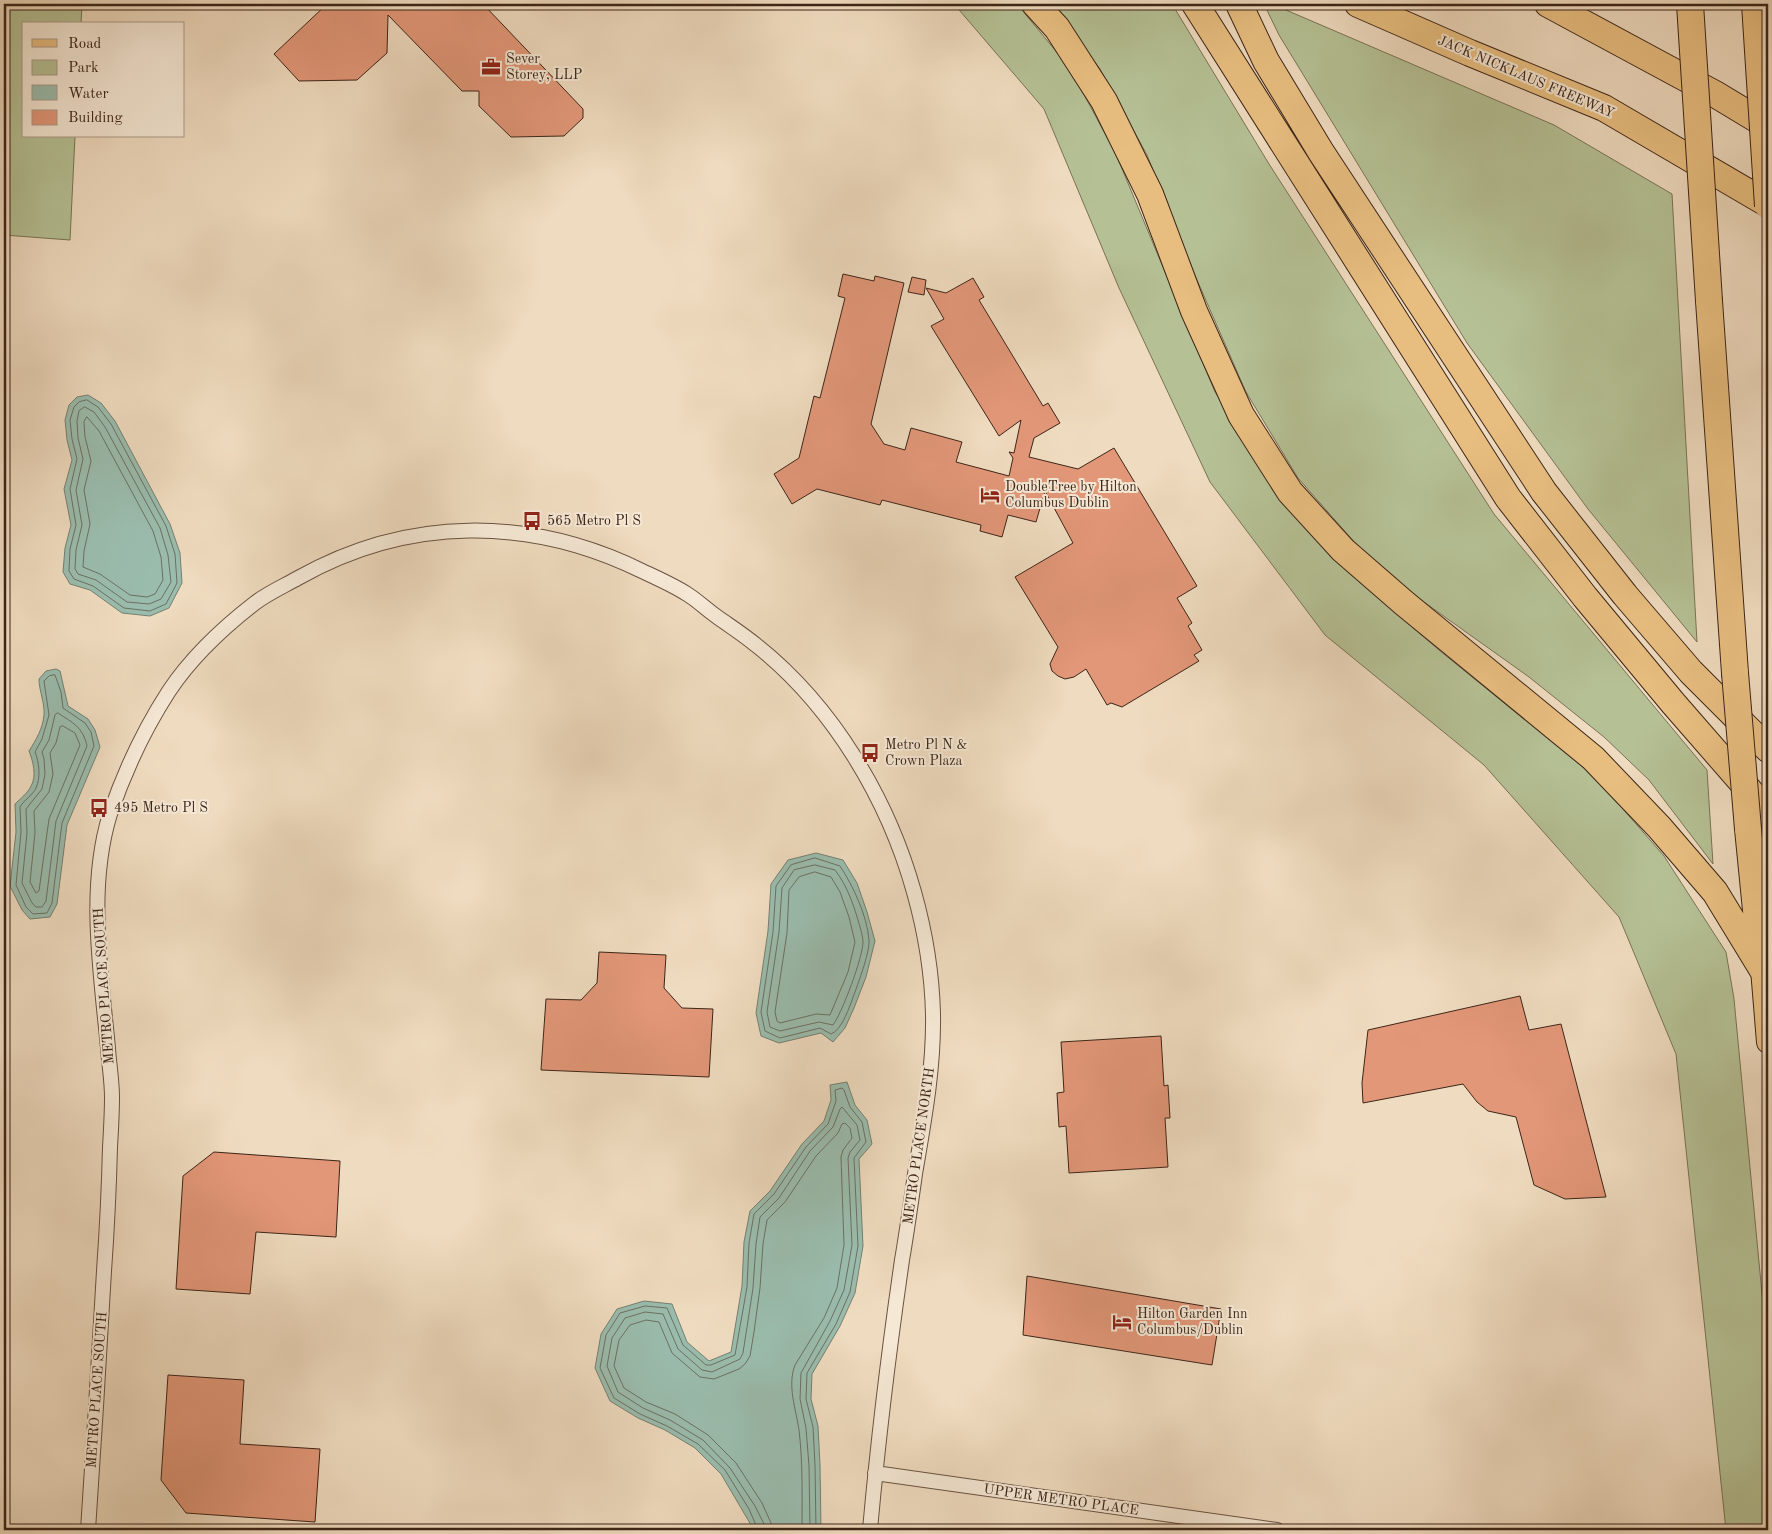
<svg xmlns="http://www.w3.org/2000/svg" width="1772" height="1534" font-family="'Old Standard TT',serif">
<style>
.green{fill:#b5c195;stroke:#797356}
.water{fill:#9abcad;stroke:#758071}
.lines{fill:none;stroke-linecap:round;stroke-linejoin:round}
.shore{stroke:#6c7062;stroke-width:1}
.building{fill:#e29778;stroke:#3d2518}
.street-casing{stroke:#6a5242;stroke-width:16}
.primary-casing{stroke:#3d2518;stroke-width:24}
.highway-casing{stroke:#3d2518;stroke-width:28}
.street{stroke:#f5e8d5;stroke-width:14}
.primary{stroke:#e8be80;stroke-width:22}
.highway{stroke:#e8be80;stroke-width:26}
.highway-bridge-casing{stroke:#3d2518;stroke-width:28;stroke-linecap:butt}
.highway-bridge{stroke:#e8be80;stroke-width:26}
.labels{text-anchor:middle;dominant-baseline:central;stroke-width:4;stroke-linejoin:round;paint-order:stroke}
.poi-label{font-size:14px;fill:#3d2518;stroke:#f5e8d5;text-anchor:start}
.street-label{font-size:14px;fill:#3d2518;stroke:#f5e8d5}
</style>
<rect width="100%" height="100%" fill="#efdbbf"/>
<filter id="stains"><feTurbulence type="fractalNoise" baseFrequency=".004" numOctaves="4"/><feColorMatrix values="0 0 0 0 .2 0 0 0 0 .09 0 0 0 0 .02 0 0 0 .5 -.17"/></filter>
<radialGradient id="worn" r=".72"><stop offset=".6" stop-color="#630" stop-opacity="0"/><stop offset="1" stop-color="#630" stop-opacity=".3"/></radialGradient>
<!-- green -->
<path class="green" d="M4 4H82L81 24H24V136H75L70 240 4 235Z
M954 4H1017L1069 67 1115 152 1215 392 1270 479 1346 570 1439 650 1595 777 1664 856 1726 952 1734 999 1768 1357V1530H1726L1676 1054 1619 917 1484 765 1325 635 1210 482 1119 288 1044 109Z
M1052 4H1172L1269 164 1494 514 1707 770 1713 864 1649 780 1604 737 1529 677 1379 570 1298 478 1246 392 1197 280 1147 155 1100 69Z
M1264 4H1272L1554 125 1672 194 1697 642 1588 509 1467 343 1279 35Z"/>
<!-- water -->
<path class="water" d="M88 395 101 403 115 421 170 524 180 553 182 583 169 608 150 616 122 613 90 590 70 584 63 572 65 548 71 525 64 489 72 460 67 440 65 420 69 405 77 397Z
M56 669 60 671 68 706 88 719 95 730 100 747 67 825 57 904 50 917 30 919 22 910 10 886 16 832 15 804C20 799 28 793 31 786 37 776 33 761 29 751 36 740 43 728 44 715 45 703 39 691 39 679L46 671Z
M816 853 843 860 857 883 867 912 875 941 866 977 854 1008 845 1028 833 1042 821 1033 779 1043 761 1036 756 1013 768 931 771 884 788 860Z
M847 1082 855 1105 867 1120 872 1144 859 1159 863 1246 855 1293 840 1326 812 1374 811 1399 818 1426 820 1465 821 1530H754L721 1474 695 1448 665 1430 638 1418 610 1401 595 1368 601 1334 617 1309 644 1301 672 1304 687 1342 709 1361 731 1352 742 1286 744 1242 750 1211 770 1191 802 1144 824 1121 831 1100 830 1085Z"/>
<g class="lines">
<!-- shore -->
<path class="shore" d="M87 400 98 407 111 424 166 526 175 554 177 583 166 604 150 611 124 608 93 586 74 579 69 571 70 549 76 525 70 489 77 459 72 439 70 420 74 407 79 402Z
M85 407 94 412 105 427 160 528 168 555 171 582 161 599 149 604 127 602 96 580 78 574 75 569 76 550 82 525 76 490 83 459 78 438 77 421 79 411Z
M87 417 99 431 153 531 161 557 163 580 155 594 147 597 130 595 100 574 83 567 84 551 90 524 84 490 91 461 85 437 84 422Z
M55 675 61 692 63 708 85 723 91 732 94 746 62 823 52 903 47 913 33 914 26 907 16 885 21 832 20 807C24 800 33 795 36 788 41 777 39 762 35 752L42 739 49 715 44 681 49 676Z
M58 713C73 723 83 727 87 746L56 821 46 901 42 907H36L32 903 22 883 27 833 26 809 42 789 45 774 44 759 42 752 49 740 55 715Z
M63 726 75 733 80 745 49 819 39 891 36 893 30 882 35 833 34 811 49 792 53 774 50 753 56 743 60 727Z
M815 858 840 866C853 886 867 915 869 940 870 953 856 989 851 1003 847 1013 841 1030 831 1034L820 1028 780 1038 765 1031 761 1012 773 932 776 886 791 865Z
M815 865 835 870C848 887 854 906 860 927 861 931 863 937 863 942 863 957 842 1013 833 1025L819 1022 780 1031 770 1027 767 1012 779 932 782 888 794 870Z
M815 872 831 877 840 892 849 917 855 942 848 972 830 1015 816 1014 780 1023 777 1021 775 1012 787 933 789 890 799 877Z
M758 1530 749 1509 725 1470 698 1444 667 1426 640 1414 614 1398 600 1368 606 1335 620 1313 645 1306 667 1308 683 1345 706 1365H711L735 1355 747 1287 749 1243 754 1214 774 1194 806 1147 828 1124 836 1101 835 1090 842 1088 844 1090 850 1107 862 1122 866 1142 854 1158 858 1246 850 1292 836 1324 807 1373 806 1399 813 1427 815 1465 816 1530
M765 1530 764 1524 755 1506 730 1468 703 1440 670 1420 643 1408 618 1392 607 1366 612 1338 625 1318 645 1312 663 1314 678 1349 702 1370 712 1372 740 1359 743 1353 753 1288 756 1244 760 1217 779 1198 810 1151 833 1127 840 1109 842 1107 857 1125 860 1140 850 1152 848 1158 852 1245 844 1290 830 1321 801 1373 800 1399 806 1428 809 1466 810 1530
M772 1530 771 1523 762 1503 736 1463 708 1435 675 1414 646 1402 624 1388 614 1366 619 1340 630 1325 646 1320 659 1322 672 1353 700 1377 714 1379 739 1369 745 1364 750 1356 754 1332 760 1288 763 1244 767 1220 785 1202 816 1156 838 1133 842 1124 845 1123 850 1128 852 1138 843 1150 841 1157 844 1245 837 1288 824 1318 795 1365C787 1386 796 1409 799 1430 803 1463 802 1497 802 1530"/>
</g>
<!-- building -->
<path class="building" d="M327 4H483L583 109V118L564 136 511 137 479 106V91H462L388 15 387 53 357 80 299 81 274 54Z
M843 274 874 281 875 276 904 283 871 424 884 444 905 450 911 428 962 442 956 462 1009 476 1013 458 1009 452 1014 453 1021 420 999 436 931 326 944 319 926 288 946 293 973 278 984 297 979 300 1043 406 1048 403 1060 423 1034 438 1029 457 1078 469 1114 448 1197 586 1177 598 1192 623 1188 626 1202 650 1194 655 1199 661 1122 707 1111 703 1107 705 1086 669 1074 677 1065 679 1058 676 1052 671 1050 664 1058 647 1015 577 1073 543 1045 491 1036 522 1008 515 1002 537 980 531 981 525 882 500 880 505 817 489 792 504 774 474 799 458 814 396 820 398 845 298 838 296Z
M912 277 926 280 924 295 908 292Z
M599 952 666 955 664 988 682 1008 713 1009 709 1077 541 1070 546 999 581 1000 597 983Z
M1520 996 1529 1030 1561 1024 1606 1197 1565 1199 1534 1185 1516 1117 1488 1111 1477 1102 1463 1084 1363 1103 1362 1083 1368 1030Z
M1161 1036 1164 1086 1168 1085 1170 1118H1165L1168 1167 1069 1173 1066 1126 1059 1127 1057 1093 1064 1092 1061 1042Z
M214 1152 340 1161 336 1237 256 1232 250 1294 176 1289 183 1176Z
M1027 1276 1221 1309 1212 1365 1023 1335Z
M168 1375 244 1380 240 1444 320 1449 315 1522 186 1513 161 1480Z"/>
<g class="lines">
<!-- street casing -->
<g class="street-casing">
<path id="street" d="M875 1473 1277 1530
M88 1530C94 1444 99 1357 104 1271 107 1229 109 1188 110 1147 111 1130 112 1114 112 1097 112 1081 109 1064 108 1048 101 973 87 888 110 814 124 773 145 728 169 691 191 658 224 627 255 603 268 593 284 586 298 578 408 516 530 516 642 571 657 578 673 585 687 594 697 600 706 609 716 616 730 626 744 635 756 645 833 706 888 799 914 892 925 931 932 973 933 1014 934 1068 924 1121 915 1174 911 1202 907 1231 902 1260 889 1350 878 1440 870 1530"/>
</g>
<!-- primary casing -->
<g class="primary-casing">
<path id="primary" d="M1762 969 1768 1042"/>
</g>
<!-- highway casing -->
<g class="highway-casing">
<path id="highway" d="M1035 4 1057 28 1104 101 1150 194 1194 311 1241 415 1290 492 1343 550 1404 603 1593 758 1659 827 1715 892 1762 969
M1195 4 1508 498 1585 597 1673 703 1768 812
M1239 4 1266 61 1321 152 1544 492 1625 595 1691 672 1768 749
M1358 4 1470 53 1604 108 1768 204
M1548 4 1715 94 1768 126
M1709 301 1735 673
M1748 829 1761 961"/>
</g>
<!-- street -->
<use href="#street" class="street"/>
<!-- primary -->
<use href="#primary" class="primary"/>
<!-- highway -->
<use href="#highway" class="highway"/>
<!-- highway-bridge casing -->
<g class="highway-bridge-casing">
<path id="highway-bridge" d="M1690 4 1709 301
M1755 4 1768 206
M1735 673 1748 829"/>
</g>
<!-- highway-bridge -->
<use href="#highway-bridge" class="highway-bridge"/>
</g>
<!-- icons -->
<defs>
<g id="office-bare" transform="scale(1.5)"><path d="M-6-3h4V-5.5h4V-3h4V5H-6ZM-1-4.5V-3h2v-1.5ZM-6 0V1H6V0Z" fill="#8f2418" stroke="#f5e8d5" stroke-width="2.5" paint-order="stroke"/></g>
<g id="hotel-bare" transform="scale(1.5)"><path d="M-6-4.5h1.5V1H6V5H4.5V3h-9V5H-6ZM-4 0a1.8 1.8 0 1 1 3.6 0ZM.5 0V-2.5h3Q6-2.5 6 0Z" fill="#8f2418" stroke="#f5e8d5" stroke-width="2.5" paint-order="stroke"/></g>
<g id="bus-bare" transform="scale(1.5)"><path d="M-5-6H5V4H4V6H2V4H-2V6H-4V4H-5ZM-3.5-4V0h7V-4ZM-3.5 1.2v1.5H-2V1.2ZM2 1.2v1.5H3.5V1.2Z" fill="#8f2418" stroke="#f5e8d5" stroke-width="2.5" paint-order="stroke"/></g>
</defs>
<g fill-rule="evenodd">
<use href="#office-bare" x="491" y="67"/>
<use href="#hotel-bare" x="990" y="495"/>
<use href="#bus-bare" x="532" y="521"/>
<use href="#bus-bare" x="870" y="753"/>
<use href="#bus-bare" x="99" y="808"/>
<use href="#hotel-bare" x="1122" y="1322"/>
</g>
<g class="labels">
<!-- poi labels -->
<g class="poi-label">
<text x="506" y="59">Sever<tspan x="506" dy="16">Storey, LLP</tspan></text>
<text x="1005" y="487">DoubleTree by Hilton<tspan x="1005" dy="16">Columbus Dublin</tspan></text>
<text x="547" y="521">565 Metro Pl S</text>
<text x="885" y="745">Metro Pl N &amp;<tspan x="885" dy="16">Crown Plaza</tspan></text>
<text x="114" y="808">495 Metro Pl S</text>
<text x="1137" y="1314">Hilton Garden Inn<tspan x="1137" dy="16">Columbus/Dublin</tspan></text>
</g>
<!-- street labels -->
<g class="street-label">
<text transform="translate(1526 77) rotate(23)">JACK NICKLAUS FREEWAY</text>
<text transform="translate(104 986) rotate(-94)">METRO PLACE SOUTH</text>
<text transform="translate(919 1146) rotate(-82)">METRO PLACE NORTH</text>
<text transform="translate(97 1390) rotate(-86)">METRO PLACE SOUTH</text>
<text transform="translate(1061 1500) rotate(8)">UPPER METRO PLACE</text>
</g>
</g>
<!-- margin -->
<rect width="1772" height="1534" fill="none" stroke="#efdbbf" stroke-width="20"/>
<rect x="5" y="5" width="1762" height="1524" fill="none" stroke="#3d2518" stroke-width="2.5"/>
<rect x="10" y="10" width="1752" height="1514" fill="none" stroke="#3d2518"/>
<!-- legend -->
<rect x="22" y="22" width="162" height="115" fill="#f5e8d5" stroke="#ab9a89"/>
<rect x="32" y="39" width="25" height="8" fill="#e8be80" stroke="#ab9a89"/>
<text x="68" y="48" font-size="15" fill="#3d2518">Road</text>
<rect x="32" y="60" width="25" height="15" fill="#b5c195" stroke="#ab9a89"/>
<text x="68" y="72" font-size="15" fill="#3d2518">Park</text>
<rect x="32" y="85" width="25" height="15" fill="#9abcad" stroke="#ab9a89"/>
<text x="68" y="98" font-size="15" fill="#3d2518">Water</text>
<rect x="32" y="110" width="25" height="15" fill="#e29778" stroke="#ab9a89"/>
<text x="68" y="122" font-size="15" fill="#3d2518">Building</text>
<rect width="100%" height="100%" filter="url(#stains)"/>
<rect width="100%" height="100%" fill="url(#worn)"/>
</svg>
